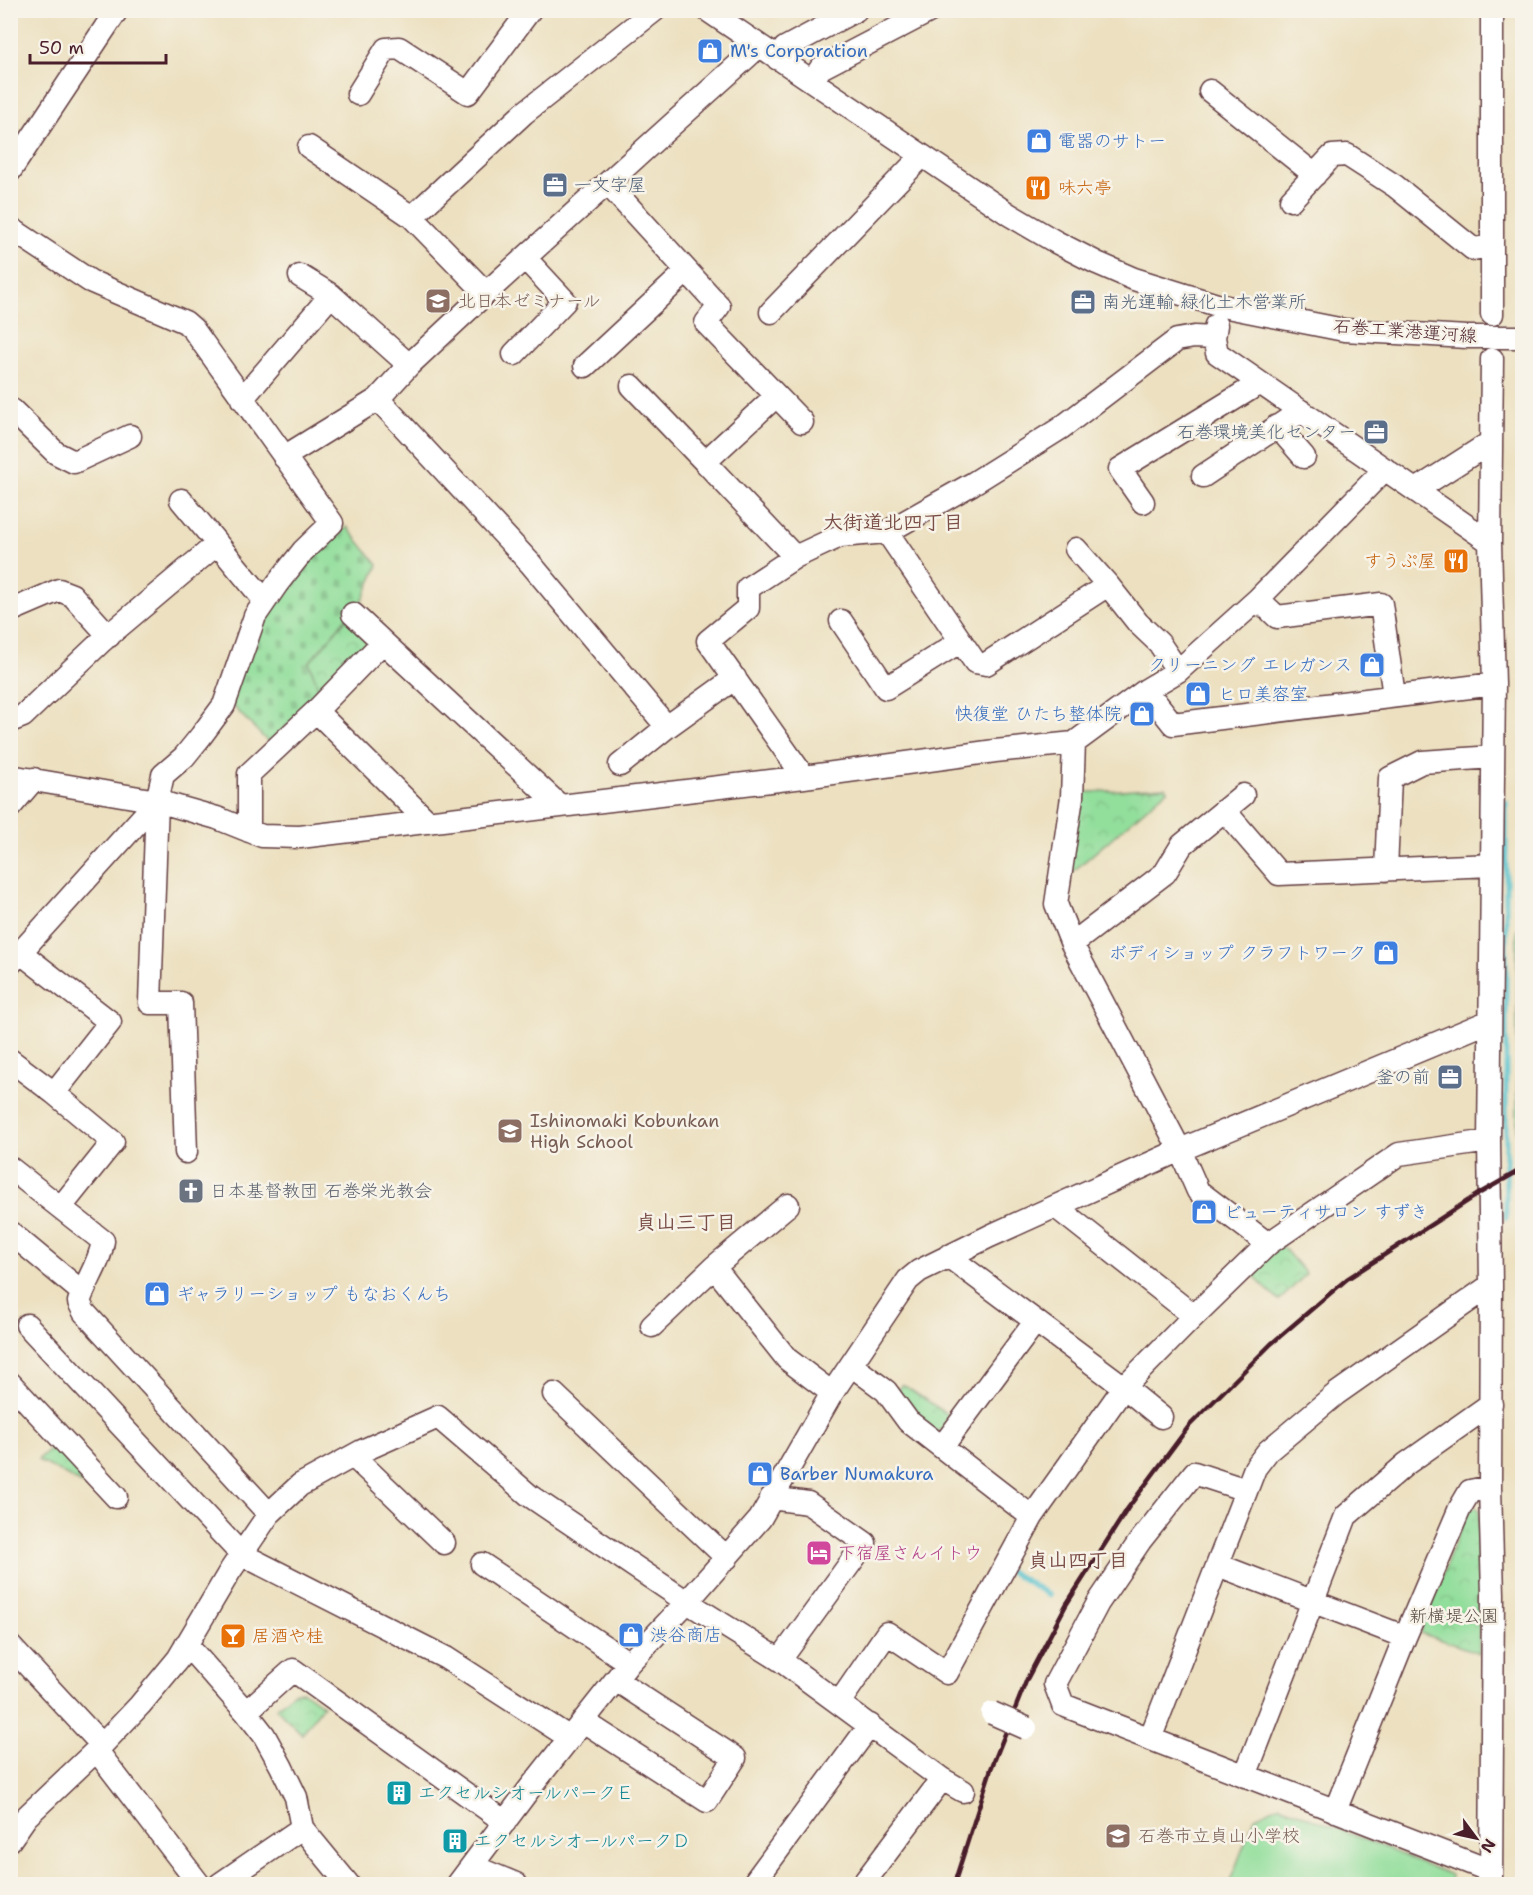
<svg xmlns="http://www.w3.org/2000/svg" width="1533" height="1895" font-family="'Shantell Sans','Klee One',sans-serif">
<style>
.cemetery{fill:url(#cemetery-stones);stroke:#6e7e63;stroke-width:1.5}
.park{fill:url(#park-crowns);stroke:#6e7e63;stroke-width:1.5}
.pitch{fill:#92de9b;stroke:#6e7e63;stroke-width:1.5}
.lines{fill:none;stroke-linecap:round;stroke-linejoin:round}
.stream{stroke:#55c1cd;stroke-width:5}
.minor-casing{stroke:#623c41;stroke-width:25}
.minor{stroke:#fff;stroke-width:22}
.rail{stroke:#4a1f2b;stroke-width:4.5}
.minor-bridge-casing{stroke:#623c41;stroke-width:25;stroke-linecap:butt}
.minor-bridge{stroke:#fff;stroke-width:22}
.labels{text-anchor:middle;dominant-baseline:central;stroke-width:5;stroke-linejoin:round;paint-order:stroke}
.shop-label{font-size:18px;fill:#366cbe;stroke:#f7f3e8;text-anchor:start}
.service-label{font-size:18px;fill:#4e5e75;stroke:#f7f3e8;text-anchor:start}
.food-label{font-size:18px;fill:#c56008;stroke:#f7f3e8;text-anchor:start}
.education-label{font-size:18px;fill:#785e54;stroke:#f7f3e8;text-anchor:start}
.street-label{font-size:18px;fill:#4a1f2b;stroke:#f7f3e8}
.worship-label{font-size:18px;fill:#5b616d;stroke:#f7f3e8;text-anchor:start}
.hotel-label{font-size:18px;fill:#b23c85;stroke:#f7f3e8;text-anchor:start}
.park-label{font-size:18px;fill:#5c4f47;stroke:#f7f3e8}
.culture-label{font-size:18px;fill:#0d838f;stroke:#f7f3e8;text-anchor:start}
.neighbourhood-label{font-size:20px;font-weight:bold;fill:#7a4d47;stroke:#f7f3e8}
</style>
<defs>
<pattern id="cemetery-stones" width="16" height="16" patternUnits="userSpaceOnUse" patternTransform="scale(1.5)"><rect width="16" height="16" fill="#92de9b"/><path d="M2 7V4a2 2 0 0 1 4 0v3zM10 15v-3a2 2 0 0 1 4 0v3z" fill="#7fbe86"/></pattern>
<pattern id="park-crowns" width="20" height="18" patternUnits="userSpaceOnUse" patternTransform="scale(1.5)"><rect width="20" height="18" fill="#92de9b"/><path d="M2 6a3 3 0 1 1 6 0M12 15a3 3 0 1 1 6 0" fill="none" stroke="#7fbe86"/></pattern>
</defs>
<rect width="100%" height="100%" fill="#f7f3e8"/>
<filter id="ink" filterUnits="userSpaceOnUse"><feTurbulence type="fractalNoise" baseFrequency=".0167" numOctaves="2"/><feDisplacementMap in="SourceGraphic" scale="12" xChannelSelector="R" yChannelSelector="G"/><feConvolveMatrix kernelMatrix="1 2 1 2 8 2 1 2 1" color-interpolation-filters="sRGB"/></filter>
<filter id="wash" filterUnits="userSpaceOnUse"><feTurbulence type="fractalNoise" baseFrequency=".008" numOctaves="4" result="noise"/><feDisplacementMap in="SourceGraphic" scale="24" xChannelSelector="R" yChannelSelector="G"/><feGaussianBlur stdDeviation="1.35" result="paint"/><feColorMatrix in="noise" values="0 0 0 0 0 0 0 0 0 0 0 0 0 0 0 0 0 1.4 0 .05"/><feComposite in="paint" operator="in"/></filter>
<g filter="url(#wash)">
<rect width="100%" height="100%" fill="#ece0c0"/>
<!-- cemetery -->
<path class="cemetery" d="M347 527 378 565 364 597 309 663 321 694 269 743 228 701 260 620 310 550Z"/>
<!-- park -->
<path class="park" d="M348 617 367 635 366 647 321 694 309 663Z
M1165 787 1167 790 1158 798 1062 881 1077 793Z
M1517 930H1522V1130L1517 1133Z
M1281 1245 1306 1274 1279 1301 1250 1273Z
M902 1384 953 1418 945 1429 936 1432 912 1416 896 1392Z
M53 1445 113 1501 38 1460Z
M1472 1506 1479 1509V1653L1420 1633 1467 1511Z
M303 1691 323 1705 302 1734 276 1708 294 1692Z"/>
<!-- pitch -->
<path class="pitch" d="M1280 1805 1451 1875V1884H1229L1255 1817Z"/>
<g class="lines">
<!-- stream -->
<path class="stream" d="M1506 802V1218
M1009 1571 1049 1595"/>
</g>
</g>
<g filter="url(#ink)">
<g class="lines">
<!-- minor casing -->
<g class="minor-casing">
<path id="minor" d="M707 10 1010 215 1056 242 1097 263 1134 279 1217 305 1344 330 1467 337H1522
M1492 10V314
M778 59 785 48 856 10
M812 81 821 68 932 10
M1210 91 1315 175
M358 94 386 49 399 48 468 93 530 10
M309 147 412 217 486 293
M10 171 117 10
M608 184 719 306 706 323 802 422
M1291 200 1332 156 1347 155 1395 186 1473 249 1492 246
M412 217 524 113 655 10
M10 228 90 281 185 322 193 329 332 523 303 551 277 584 255 616 224 705 201 736 184 757 163 775 157 801 150 1003H181L186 1152
M300 276 331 295 409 365
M771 312 922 156
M1216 325 1214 338 1217 353 1490 542
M514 354 565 301 525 258
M585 366 687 271
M632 386 705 462 776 396
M242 399 331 295
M378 399 530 563 667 727
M10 411 12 410 56 453 74 462 130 436
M1277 426 1304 457
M284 457 378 399 409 365 486 293 759 46
M705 462 795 557
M1203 476 1301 411
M1416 490 1491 442
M181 500 265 601
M1143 502 1120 469 1260 383
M887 532 975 662 986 664 1108 585 1138 623 1159 643 1178 671
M1076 549 1108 585
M1258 599 1277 617 1381 604 1394 696
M10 611 59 590 72 595 109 636
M353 614 383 642
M841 621 886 688 961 641
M1146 690 1173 724 1494 684
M10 721 23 716 102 641 217 544
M620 765 667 727 735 678
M10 776 157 801 217 818 262 836 300 837 804 777 995 751 1074 743 1146 690 1178 671 1258 599 1385 469
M804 777 708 641 748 608V588L795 557 840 536 887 532 972 484 1061 428 1177 340 1194 337 1214 338
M10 807 34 779
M1224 810 1279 874 1492 865
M428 822 316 711 383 642 560 806
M249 831V774L316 711
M1386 870 1390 778 1422 762 1493 757
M1072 944 1165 873 1182 845 1243 795
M21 953 110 1022 54 1093
M10 964 157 801
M10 1060 54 1093 113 1142 61 1207
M10 1168 103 1241C100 1263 86 1281 79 1302L84 1312 269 1514
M1056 1207 1194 1316
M10 1235 12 1234 82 1292
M1268 1244 1399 1154 1489 1141
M948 1256 1124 1387 1161 1417
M714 1267 788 1205
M27 1325 241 1554 446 1658 570 1738
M652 1326 714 1267 787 1359 832 1393
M851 1365 886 1391 908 1421 1032 1517
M10 1383 116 1497
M554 1394 727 1558
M942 1447 1035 1322
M353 1456 444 1543
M1246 1490 1194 1473 1140 1541 1098 1603 1055 1684 1063 1705 1491 1871
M771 1498 808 1503 865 1543 780 1660
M482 1564 629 1663
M1218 1565 1405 1637
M186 1644 246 1712 264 1735 281 1766 296 1797 302 1828 348 1884
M10 1646 102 1745
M839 1703 887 1633 947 1673 1032 1517 1124 1387 1194 1316 1268 1244 1198 1191 1180 1150 1072 944 1056 904 1072 797 1074 743
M246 1712 293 1670 505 1822
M583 1721 707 1801 735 1758 616 1680
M1150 1739 1255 1468 1268 1451 1336 1394 1491 1285
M97 1751 199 1884
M1245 1776 1346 1516 1406 1464 1491 1404
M942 1779 963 1791
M1335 1811 1405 1637 1460 1508 1470 1491 1490 1487
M10 1840 26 1817 102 1745 140 1705 178 1659 230 1571 269 1514 300 1485 362 1451 438 1417 530 1496 687 1602 780 1660 942 1779 863 1884
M472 1866 516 1884
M220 1884 302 1828
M458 1884 530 1788 629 1663 687 1602 760 1519 832 1393 908 1280 919 1271 990 1236 1180 1150 1490 1021
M753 1884 870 1725
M1491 1884 1493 1594 1490 1487 1491 1285 1489 1141 1494 684 1490 542 1492 359"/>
</g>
<!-- minor -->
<use href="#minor" class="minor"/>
<!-- rail -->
<path class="rail" d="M954 1884 991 1769 1027 1679 1066 1605 1128 1508 1189 1426 1271 1344 1347 1279 1480 1193 1522 1169"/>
<!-- minor-bridge casing -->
<g class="minor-bridge-casing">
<path id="minor-bridge" d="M992 1713 1026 1728"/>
</g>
<!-- minor-bridge -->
<use href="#minor-bridge" class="minor-bridge"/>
</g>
</g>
<!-- icons -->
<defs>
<g id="shop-square" transform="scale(1.35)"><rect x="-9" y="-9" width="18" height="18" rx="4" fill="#3f7fe0" stroke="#f7f3e8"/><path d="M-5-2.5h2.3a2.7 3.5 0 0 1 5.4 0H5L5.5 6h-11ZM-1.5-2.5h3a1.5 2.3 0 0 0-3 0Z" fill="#fff"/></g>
<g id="office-square" transform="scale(1.35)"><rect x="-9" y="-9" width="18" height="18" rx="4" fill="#5c6f8a" stroke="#f7f3e8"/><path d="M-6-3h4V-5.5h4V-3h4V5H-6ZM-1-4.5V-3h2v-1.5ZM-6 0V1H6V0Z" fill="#fff"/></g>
<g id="restaurant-square" transform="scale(1.35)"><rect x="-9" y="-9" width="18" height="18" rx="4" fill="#e8710a" stroke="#f7f3e8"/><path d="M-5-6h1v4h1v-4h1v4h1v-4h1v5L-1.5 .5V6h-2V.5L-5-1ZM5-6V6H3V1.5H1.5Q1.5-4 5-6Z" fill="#fff"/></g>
<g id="school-square" transform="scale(1.35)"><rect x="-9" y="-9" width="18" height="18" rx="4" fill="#8d6e63" stroke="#f7f3e8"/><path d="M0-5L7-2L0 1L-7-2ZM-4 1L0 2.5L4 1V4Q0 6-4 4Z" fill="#fff"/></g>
<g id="church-square" transform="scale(1.35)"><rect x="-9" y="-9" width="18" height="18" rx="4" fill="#6b7280" stroke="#f7f3e8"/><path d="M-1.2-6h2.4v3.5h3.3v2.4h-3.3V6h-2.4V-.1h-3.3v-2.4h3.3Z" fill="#fff"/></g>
<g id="hotel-square" transform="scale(1.35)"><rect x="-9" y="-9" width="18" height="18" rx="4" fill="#d1479c" stroke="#f7f3e8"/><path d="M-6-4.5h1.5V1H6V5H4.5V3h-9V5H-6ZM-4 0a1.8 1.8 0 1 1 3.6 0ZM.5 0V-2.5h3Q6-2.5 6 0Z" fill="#fff"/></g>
<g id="bar-square" transform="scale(1.35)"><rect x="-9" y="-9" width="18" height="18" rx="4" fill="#e8710a" stroke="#f7f3e8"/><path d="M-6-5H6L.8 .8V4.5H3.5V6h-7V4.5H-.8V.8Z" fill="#fff"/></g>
<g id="building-square" transform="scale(1.35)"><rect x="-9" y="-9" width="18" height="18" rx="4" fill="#0f9aa8" stroke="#f7f3e8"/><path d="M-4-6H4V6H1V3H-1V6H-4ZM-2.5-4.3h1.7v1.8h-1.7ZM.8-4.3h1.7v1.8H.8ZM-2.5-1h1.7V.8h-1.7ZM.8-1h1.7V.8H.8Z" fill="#fff"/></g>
</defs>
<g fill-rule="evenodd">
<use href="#shop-square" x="710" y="51"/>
<use href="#shop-square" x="1039" y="141"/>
<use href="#office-square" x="555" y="185"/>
<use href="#restaurant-square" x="1038" y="188"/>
<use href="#school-square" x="438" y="301"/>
<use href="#office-square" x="1083" y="302"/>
<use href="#office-square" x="1376" y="432"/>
<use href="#restaurant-square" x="1456" y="561"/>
<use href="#shop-square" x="1372" y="665"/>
<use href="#shop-square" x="1198" y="694"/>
<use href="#shop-square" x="1142" y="714"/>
<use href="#shop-square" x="1386" y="953"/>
<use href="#office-square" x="1450" y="1077"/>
<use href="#school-square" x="510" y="1131"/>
<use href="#church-square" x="191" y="1191"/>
<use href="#shop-square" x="1204" y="1212"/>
<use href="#shop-square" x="157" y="1294"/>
<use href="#shop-square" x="760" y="1474"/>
<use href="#hotel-square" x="819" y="1553"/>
<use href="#shop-square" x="631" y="1635"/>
<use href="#bar-square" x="233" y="1636"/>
<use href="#building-square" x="399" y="1793"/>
<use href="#school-square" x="1118" y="1836"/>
<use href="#building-square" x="455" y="1841"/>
</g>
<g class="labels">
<!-- shop labels -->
<g class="shop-label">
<text x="730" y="51">M's Corporation</text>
<text x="1058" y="141">電器のサトー</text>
<text x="1352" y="665" text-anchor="end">クリーニング エレガンス</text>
<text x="1218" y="694">ヒロ美容室</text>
<text x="1122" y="714" text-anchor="end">快復堂 ひたち整体院</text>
<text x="1366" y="953" text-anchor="end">ボディショップ クラフトワーク</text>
<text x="1224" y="1212">ビューティサロン すずき</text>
<text x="176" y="1294">ギャラリーショップ もなおくんち</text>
<text x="780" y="1474">Barber Numakura</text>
<text x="650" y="1635">渋谷商店</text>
</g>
<!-- service labels -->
<g class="service-label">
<text x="574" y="185">一文字屋</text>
<text x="1102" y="302">南光運輸 緑化土木営業所</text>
<text x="1356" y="432" text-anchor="end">石巻環境美化センター</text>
<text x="1430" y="1077" text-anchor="end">釜の前</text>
</g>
<!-- food labels -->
<g class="food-label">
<text x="1058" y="188">味六亭</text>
<text x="1436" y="561" text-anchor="end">すうぷ屋</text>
<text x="252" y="1636">居酒や桂</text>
</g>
<!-- education labels -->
<g class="education-label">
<text x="458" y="301">北日本ゼミナール</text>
<text x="530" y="1121">Ishinomaki Kobunkan<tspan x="530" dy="21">High School</tspan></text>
<text x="1138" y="1836">石巻市立貞山小学校</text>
</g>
<!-- street labels -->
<g class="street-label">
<text transform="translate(1405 331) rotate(4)">石巻工業港運河線</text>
</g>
<!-- worship labels -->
<g class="worship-label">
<text x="210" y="1191">日本基督教団 石巻栄光教会</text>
</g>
<!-- hotel labels -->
<g class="hotel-label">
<text x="838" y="1553">下宿屋さんイトウ</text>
</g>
<!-- park labels -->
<g class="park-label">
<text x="1454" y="1616">新横堤公園</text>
</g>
<!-- culture labels -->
<g class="culture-label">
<text x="418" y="1793">エクセルシオールパークＥ</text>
<text x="474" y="1841">エクセルシオールパークＤ</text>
</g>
<!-- neighbourhood labels -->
<g class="neighbourhood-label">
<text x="893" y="522">大街道北四丁目</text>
<text x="686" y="1222">貞山三丁目</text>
<text x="1078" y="1560">貞山四丁目</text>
</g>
</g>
<!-- margin -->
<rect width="1533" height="1895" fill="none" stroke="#f7f3e8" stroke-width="36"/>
<!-- north arrow -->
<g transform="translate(1476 1838) rotate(123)" stroke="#f7f3e8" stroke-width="4.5" paint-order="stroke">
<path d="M0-4.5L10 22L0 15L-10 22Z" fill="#4a1f2b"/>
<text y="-9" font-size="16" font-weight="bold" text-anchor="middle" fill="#4a1f2b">N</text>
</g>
<!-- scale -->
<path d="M30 54v9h136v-9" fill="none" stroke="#4a1f2b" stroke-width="3"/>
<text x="39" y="54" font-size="18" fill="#4a1f2b" stroke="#f7f3e8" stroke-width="4.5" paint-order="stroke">50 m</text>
</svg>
